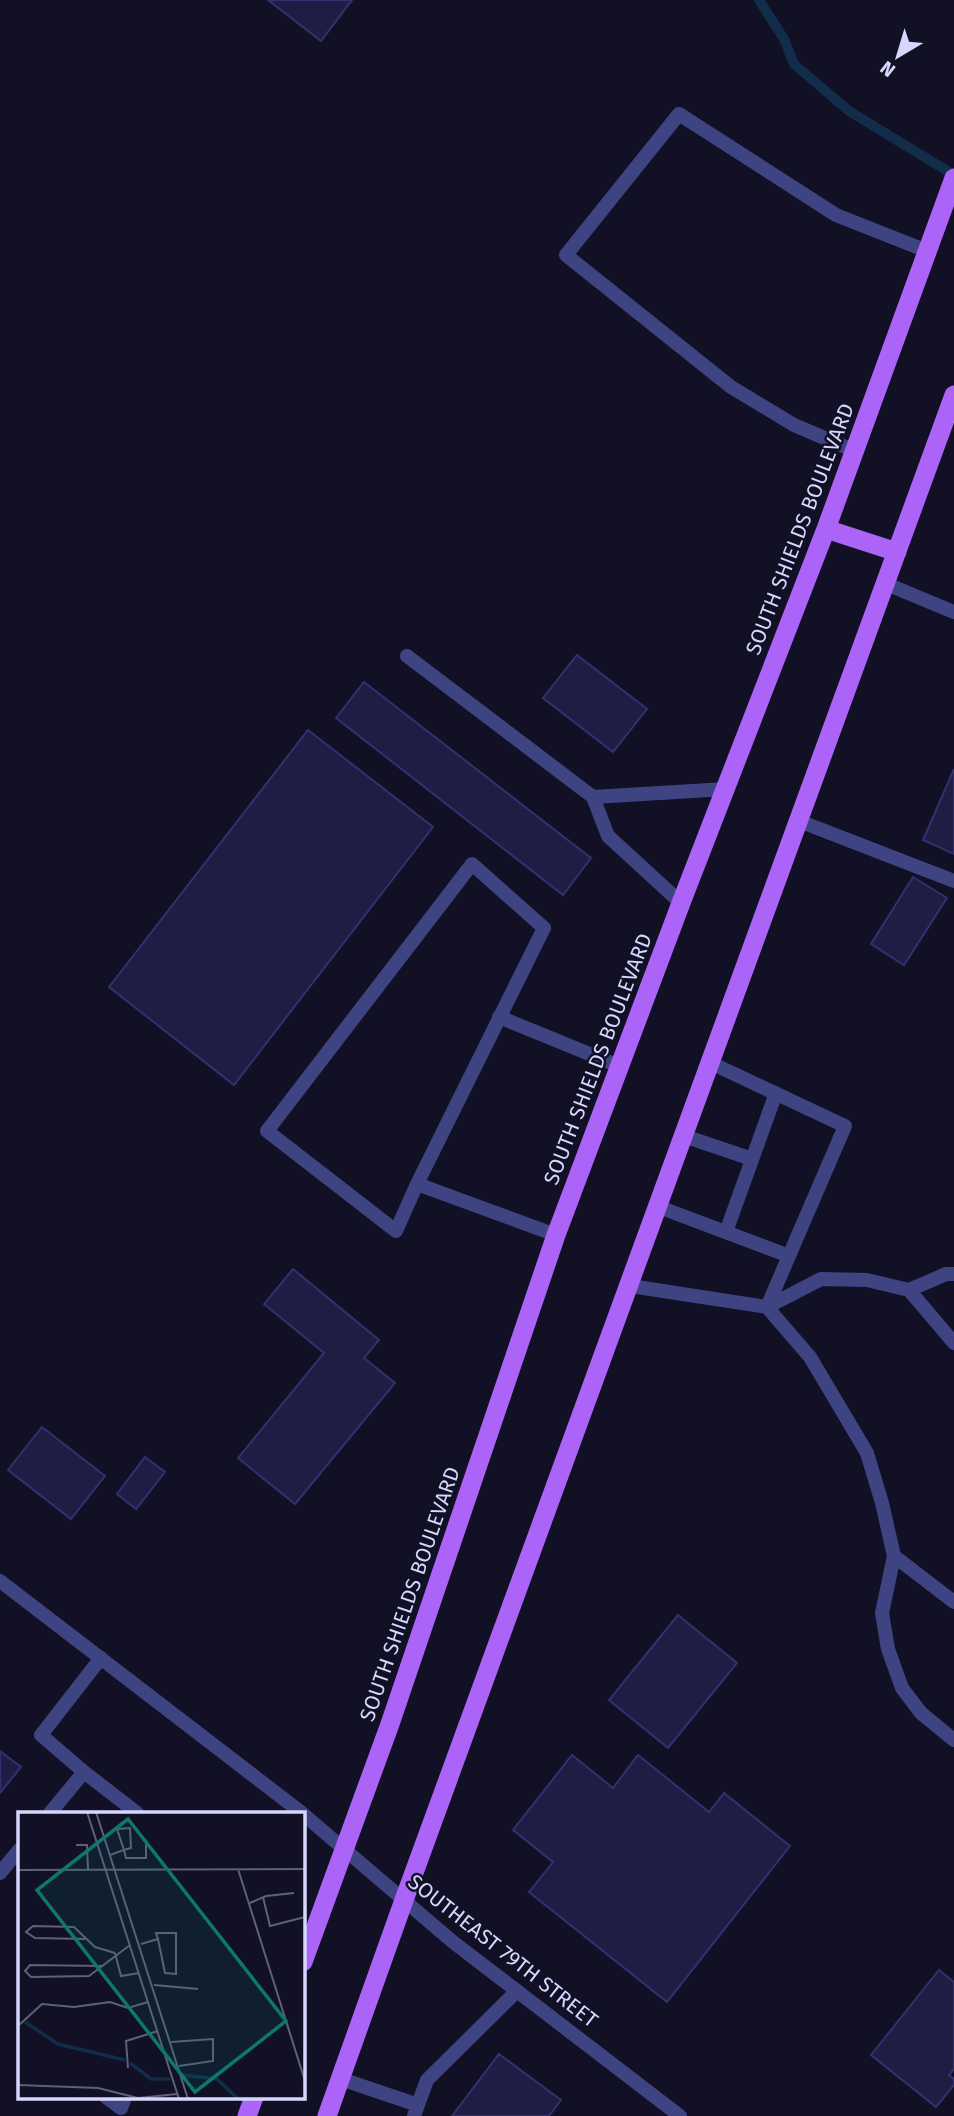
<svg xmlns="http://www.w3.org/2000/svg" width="954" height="2116" font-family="'Fira Sans',sans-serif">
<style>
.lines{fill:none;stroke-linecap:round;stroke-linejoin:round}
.stream{stroke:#112d49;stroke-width:10}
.building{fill:#201d45;stroke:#343070;stroke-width:2}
.service{stroke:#3e4482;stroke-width:14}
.minor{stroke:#3e4482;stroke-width:14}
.tertiary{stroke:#3e4482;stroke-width:14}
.primary{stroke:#ac63f7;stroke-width:19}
.labels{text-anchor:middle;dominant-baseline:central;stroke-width:5;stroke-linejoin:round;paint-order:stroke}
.street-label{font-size:21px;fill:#d6d7fd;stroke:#111025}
.inset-river{fill:none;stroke:#112d49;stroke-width:3.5}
.inset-road{fill:none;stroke:#60607b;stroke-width:2}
.view{fill:#0f766e;fill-opacity:0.15;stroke:#0f766e;stroke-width:3.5}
.inset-edge{fill:none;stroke:#d6d7fd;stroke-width:3.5}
</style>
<rect width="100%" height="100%" fill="#111025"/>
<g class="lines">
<!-- stream -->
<path class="stream" d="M759 0 784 39 794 64 849 111 954 175"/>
</g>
<!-- building -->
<path class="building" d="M268 0H352L321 41Z
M577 655 647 709 613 752 543 698Z
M364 682 591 858 563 895 336 718Z
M308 730 433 827 234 1085 109 987Z
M954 769V854L923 840Z
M913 877 947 898 904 965 871 944Z
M293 1269 379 1340 364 1358 395 1383 295 1504 238 1458 324 1353 264 1304Z
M42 1427 105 1476 71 1519 8 1470Z
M145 1457 165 1472 136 1509 117 1494Z
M678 1615 737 1663 668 1748 609 1700Z
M0 1751 21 1767 0 1793Z
M572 1755 613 1788 638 1755 709 1812 724 1793 790 1846 667 2002 529 1892 553 1862 513 1830Z
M939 1970 954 1982V2069L949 2075 954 2079V2085L936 2107 871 2055Z
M499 2054 561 2100 549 2116H452Z"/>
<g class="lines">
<!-- service -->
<path class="service" d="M855 451 794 425 731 387 566 255 679 114 836 215 927 251
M884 583 954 612
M407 656 593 797 608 836 681 903
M593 797 726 789
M799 821 954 881
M499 1017 619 1066
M711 1063 845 1126 767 1307
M684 1136 752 1159
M417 1184 544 928 472 864 267 1131 396 1231 417 1184 556 1235
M659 1207 789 1256
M726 1232 776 1093
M84 1772 41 1735 101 1658
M50 1813 84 1772 137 1813
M0 1873 19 1850
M341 2079 418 2105
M106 2097 121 2108 125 2097
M414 2116 427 2080 517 1991"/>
<!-- minor -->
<path class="minor" d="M630 1286 767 1307 821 1279 867 1280 909 1290
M909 1290 954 1343
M909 1290 946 1274H954
M767 1307 810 1357 867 1453 882 1503 894 1556 882 1613 888 1649 902 1688 921 1713 954 1740
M894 1556 954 1602"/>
<!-- tertiary -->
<path class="tertiary" d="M0 1581 302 1813
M303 1814 453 1942 680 2116"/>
<!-- primary -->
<path class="primary" d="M826 529 897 552
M303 1962 390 1724 556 1235 681 903 826 529 954 178
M247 2116 254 2097
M327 2116 404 1900 954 395"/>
</g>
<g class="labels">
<!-- street labels -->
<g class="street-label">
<text transform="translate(800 529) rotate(-69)">SOUTH SHIELDS BOULEVARD</text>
<text transform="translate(598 1059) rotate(-69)">SOUTH SHIELDS BOULEVARD</text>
<text transform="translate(410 1594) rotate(-71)">SOUTH SHIELDS BOULEVARD</text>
<text transform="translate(503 1951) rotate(38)">SOUTHEAST 79TH STREET</text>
</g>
</g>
<!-- overview -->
<g transform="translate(18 1812)">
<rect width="287" height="287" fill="#111025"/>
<path class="inset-river" d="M7 210 40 232 107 248M112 251 133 267H152M164 263 199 267 220 287"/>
<path class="inset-road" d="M69 0 161 287M78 0 170 287M58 33H69L70 57M92 43 106 38 99 17 112 16 113 36 106 38 108 46H128V28M220 57 287 269M0 58 287 57M245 85 252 114 287 105M232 91 248 84 276 81M67 127 17 126 8 120 15 114 56 115 77 135 97 141M123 132 140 127 138 121H158V162L147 161 140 127M97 141 103 164 121 161M85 154 12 153 7 159 13 165 71 164 112 133M136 173 180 177M0 214 24 192 56 195 92 190 110 196 130 190M153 230 195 227V249L161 254M110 256 108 229 140 219M0 273 80 276 120 286 159 282"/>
<path class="view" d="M110 7 268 209 177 280 19 78Z"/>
<rect width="287" height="287" class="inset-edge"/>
</g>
<!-- north arrow -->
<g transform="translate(898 56) rotate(218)" stroke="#111025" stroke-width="5" paint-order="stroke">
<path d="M0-5L12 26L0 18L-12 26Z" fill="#d6d7fd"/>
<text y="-10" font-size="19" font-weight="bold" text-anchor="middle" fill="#d6d7fd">N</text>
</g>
</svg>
